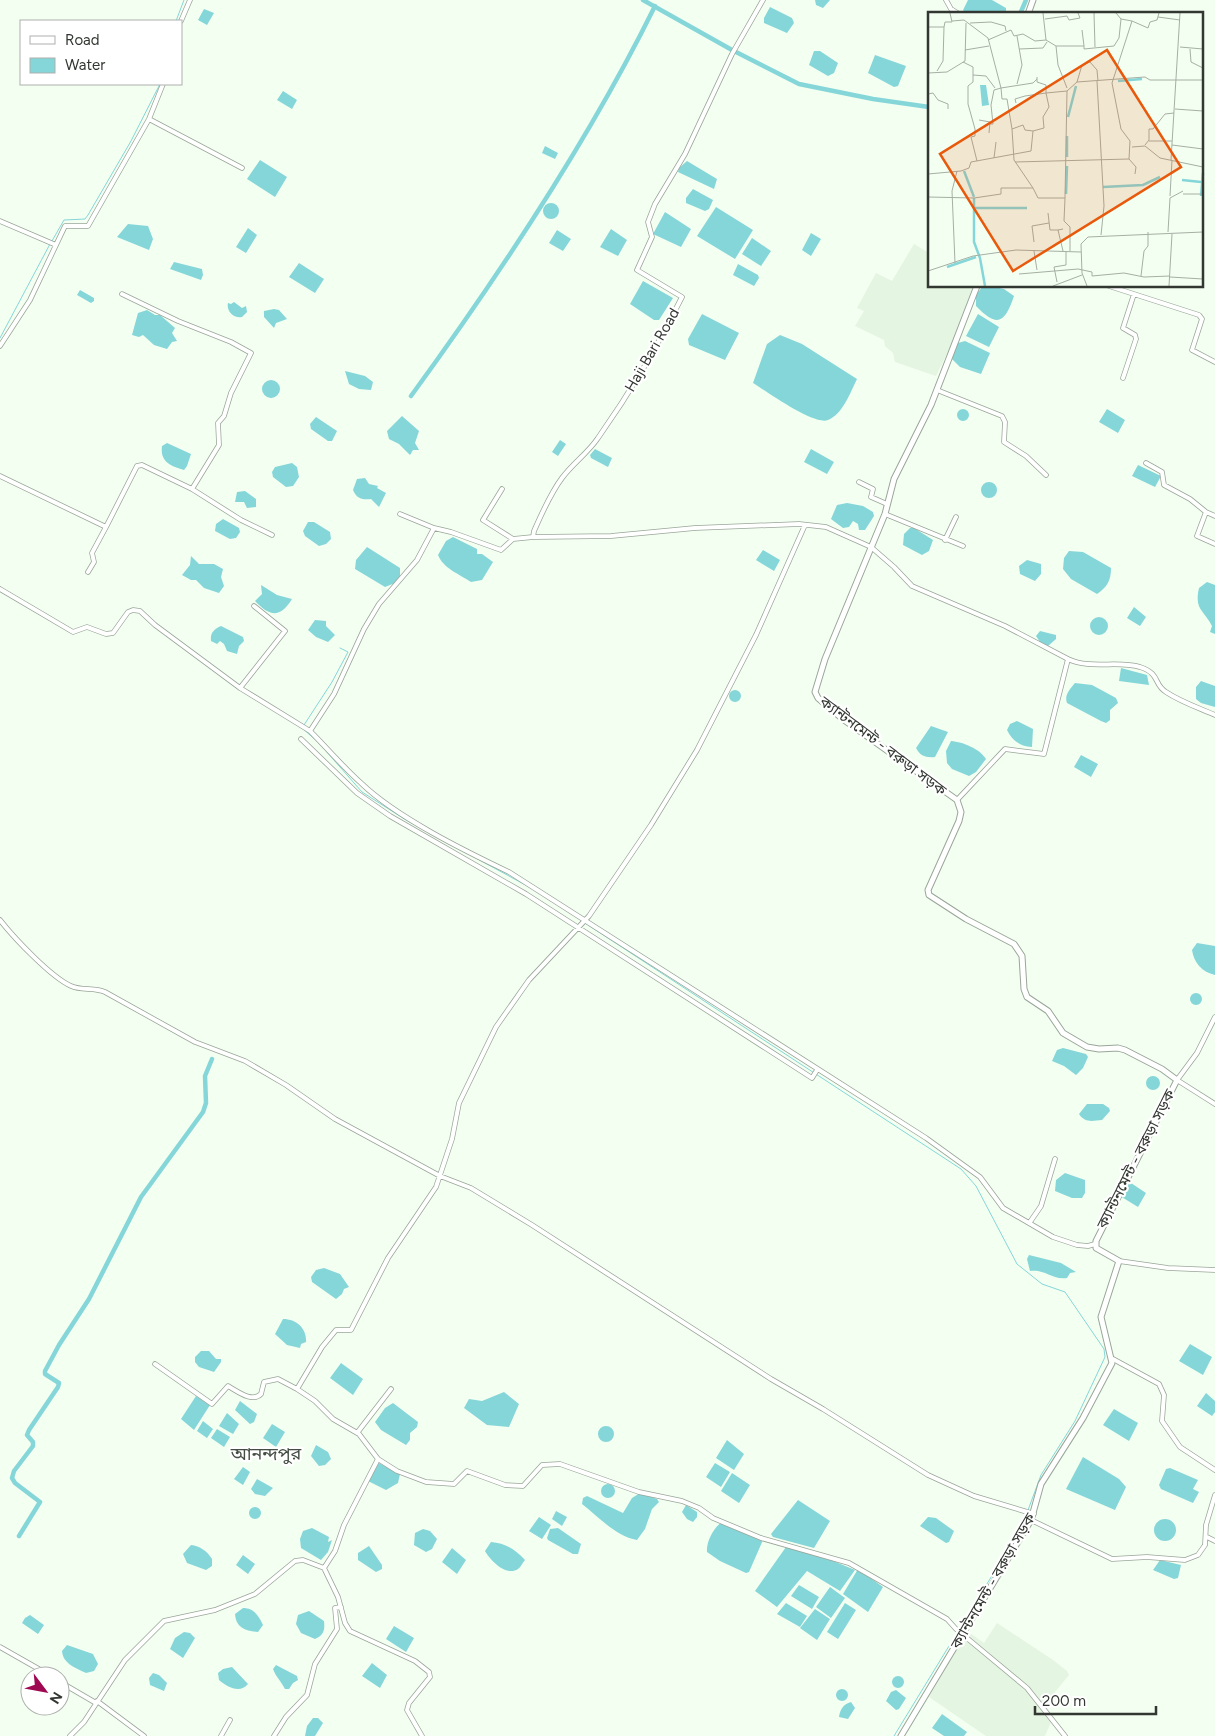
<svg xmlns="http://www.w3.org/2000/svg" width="1215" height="1736" font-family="Figtree,'Noto Sans Bengali',sans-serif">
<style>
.built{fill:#e4f5e1}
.water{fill:#85d6d9}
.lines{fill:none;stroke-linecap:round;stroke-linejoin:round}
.stream{stroke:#85d6d9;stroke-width:1}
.canal{stroke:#85d6d9;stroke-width:4.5}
.minor-casing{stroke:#9aa699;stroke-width:5.5}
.secondary-casing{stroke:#9aa699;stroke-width:7}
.minor{stroke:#fff;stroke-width:4}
.secondary{stroke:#fff;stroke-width:5}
.labels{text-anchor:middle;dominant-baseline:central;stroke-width:4.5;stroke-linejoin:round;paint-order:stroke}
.street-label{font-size:15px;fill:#323731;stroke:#fff}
.quarter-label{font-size:18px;fill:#434d42;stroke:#fff}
.inset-river{fill:none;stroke:#85d6d9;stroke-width:2.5}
.inset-road{fill:none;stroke:#a6afa4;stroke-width:1}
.view{fill:#e8590c;fill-opacity:0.15;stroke:#e8590c;stroke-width:2.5}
.inset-edge{fill:none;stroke:#323731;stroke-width:2.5}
</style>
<rect width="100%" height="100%" fill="#f3fff1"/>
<!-- built -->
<path class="built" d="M914 244 929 253V286H975L960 327 936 376 895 362 893 353 885 346 884 340 855 326 864 311 857 308 876 273 892 281Z
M997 1623 1053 1660 1067 1671 1069 1675 1041 1709 1051 1722 1045 1736H986L929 1697 967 1631 984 1643Z"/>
<!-- water -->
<path class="water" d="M815 0H830L823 8 816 5Z
M968 0H992L1006 8V14H967L963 10Z
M770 7 792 18 794 23 787 33 764 23V18Z
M204 9 214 13 207 25 198 20Z
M814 51H820L838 63 834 73 828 76 809 65Z
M875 55 906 66 898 86 894 87 868 73Z
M283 91 297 100 292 109 277 100Z
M545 146 558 153 555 159 542 153Z
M260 160 287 177 275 197 247 179Z
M687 161 717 179 714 189 678 172 679 168Z
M693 189 713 200 709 209 705 211 686 203V198Z
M543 211a8 8 0 1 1 16 0a8 8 0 1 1-16 0Z
M716 207 753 230 735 259 697 236Z
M665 212 691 229 681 247 653 234Z
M128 224 148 226 153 239 149 250 117 237Z
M248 228 257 235 246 253 236 247Z
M611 229 627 240 618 256 600 247Z
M557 230 571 239 563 251 549 243Z
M811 233 821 239 811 256 802 250Z
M752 238 771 251 761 266 742 254Z
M174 262 202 269 203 275 201 280 170 269Z
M299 263 324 279 315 293 289 277Z
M738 264 758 275 759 278 754 286 733 275Z
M643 281 673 298 659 320H654L630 304Z
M990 286 1004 289 1014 296C1005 322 998 329 976 306V295L982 287Z
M80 290 94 298V301L91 303 77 295Z
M234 302 242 308 246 306 247 312 242 317C234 319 226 311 228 303L231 304Z
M274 309 279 310 287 319 276 323 274 328 264 317V311Z
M147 310 155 315H160L175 328 172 333 177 341 172 342 167 349 154 345 143 335 139 337 132 335 138 313Z
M702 314 739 333 725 360 689 345 688 339Z
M978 314 999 327 989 347 966 336Z
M780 335 802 344 857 379C850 393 843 414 828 420 814 426 766 391 753 383L767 344Z
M965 341 990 353 981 374 960 367 952 359 958 343Z
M345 371 365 376 373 382 371 390 359 389 349 384Z
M262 389a9 9 0 1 1 18 0a9 9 0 1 1-18 0Z
M957 415a6 6 0 1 1 12 0a6 6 0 1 1-12 0Z
M1107 409 1125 420 1118 433 1099 422Z
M402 416 419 431 415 443 419 450H413L410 455 399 444 389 439 387 431Z
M316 417 337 431 332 441H328L311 429 310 424Z
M560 440 566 444 558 456 552 452Z
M167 443 191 454 187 466 184 470C170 466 160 462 162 446Z
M595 449 612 458 608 467 591 458 590 455Z
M811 449 834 462 827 474 804 462Z
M292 463 297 467 299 477 293 486 286 487 273 477 272 472 275 467Z
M1138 465 1161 476 1155 487 1132 476Z
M365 478 369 484 378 486 377 488 386 493 379 507 371 499C362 500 357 499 353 490L357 479Z
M981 490a8 8 0 1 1 16 0a8 8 0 1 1-16 0Z
M245 491 256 499V507L247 508 244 502H235L237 492Z
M847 503 863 506 873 512 874 516 865 530H859L858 524 853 521 849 527 843 528 831 519 837 505Z
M223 519 239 528 240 532 236 538 230 539 215 531 216 524Z
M308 522H314L330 532 331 539 326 544 319 546 305 536 303 531Z
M910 528H914L933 540 929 551 922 555 903 545 904 534Z
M453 537 477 549V554H482L493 562 482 580 471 582C459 574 443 568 438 555L446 541Z
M367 547 400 568V576L395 583 385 587 355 569 356 560Z
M763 550 780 560 774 571 756 560Z
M1069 551 1083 552 1111 568C1111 581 1107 587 1097 594L1071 579 1063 569 1064 558Z
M191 556 199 564H214L223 569 221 577 224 586 219 593 204 588 196 580H191L182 575 190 565Z
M1027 560 1041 564V574L1035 581 1020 574 1019 566Z
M1207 582 1215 585V634L1210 632 1212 626C1204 610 1194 610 1199 588Z
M261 585 277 595 292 599C280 619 269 616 255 601L262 594Z
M1134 607 1146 617 1140 626 1127 618Z
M1090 626a9 9 0 1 1 18 0a9 9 0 1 1-18 0Z
M315 620 326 621V626L335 635 328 642 316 637 308 630Z
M221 626 243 637 244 641 239 646 237 654 227 651 224 644 220 641 217 644 211 641C210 633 214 629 221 626Z
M1040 631 1056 635V639L1048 646 1040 642 1036 636Z
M1121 668 1147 675 1149 685 1119 681Z
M1201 681 1215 686V707L1201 703 1196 699V687Z
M1075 683 1092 685 1116 698 1118 703 1110 710V720L1106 723 1101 721 1067 703C1064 695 1070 689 1075 683Z
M729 696a6 6 0 1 1 12 0a6 6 0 1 1-12 0Z
M1017 721 1033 729 1032 747C1020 747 1012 740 1007 730L1010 724Z
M931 726 948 732 935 757C926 758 920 756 916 748Z
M951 741C963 742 980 749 986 759L976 772 969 776 952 769 947 763 946 751Z
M1081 755 1098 764 1091 777 1074 767Z
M1197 943 1215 946V975C1202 972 1194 963 1192 950Z
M1190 999a6 6 0 1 1 12 0a6 6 0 1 1-12 0Z
M1063 1048 1086 1054 1088 1057 1083 1068 1076 1075 1064 1066 1052 1061 1057 1050Z
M1146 1083a7 7 0 1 1 14 0a7 7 0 1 1-14 0Z
M1087 1104H1103L1109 1108 1110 1111 1102 1120C1092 1121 1085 1123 1079 1114Z
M1065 1173 1085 1180V1193L1082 1198H1072L1055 1191 1056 1180Z
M1128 1181 1146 1193 1138 1207 1120 1196Z
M1029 1255 1061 1263 1076 1272 1070 1273 1067 1278C1051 1280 1046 1269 1030 1271L1027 1259Z
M324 1268 340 1274 349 1287 344 1289 342 1294 336 1299 312 1282 311 1277 316 1270Z
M283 1319C297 1319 307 1329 306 1342L301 1344 300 1348 287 1345 275 1334Z
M1190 1344 1212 1357 1203 1375 1179 1361Z
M201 1351H209L216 1359H221V1362L214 1372 199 1367 195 1362V1357Z
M341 1363 363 1379 353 1395 330 1378Z
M504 1392 519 1404 509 1427 487 1425 464 1408 469 1399 482 1401Z
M1206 1393 1215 1401V1412L1212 1416 1197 1406Z
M196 1396 210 1405 194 1430 181 1419Z
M240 1401 257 1414 254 1422 250 1424 235 1410Z
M393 1403 418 1422 417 1427 410 1433V1440L406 1445 381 1430 375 1422 385 1408Z
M1114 1409 1138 1423 1129 1441 1103 1425Z
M227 1413 239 1424 233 1434 219 1426Z
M203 1421 213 1429 207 1438 197 1431Z
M272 1424 285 1432 276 1447 263 1438Z
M598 1434a8 8 0 1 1 16 0a8 8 0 1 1-16 0Z
M217 1429 230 1437 224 1447 211 1438Z
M727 1440 744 1454 734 1470 716 1458Z
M316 1445 328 1452 331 1459 325 1465 319 1466 311 1456Z
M1083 1457 1119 1479 1126 1487 1115 1510 1066 1489Z
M379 1463 400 1474 398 1483 386 1490 368 1481Z
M715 1463 730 1472 721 1487 706 1477Z
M243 1467 250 1472 243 1485 234 1479Z
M1170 1468 1198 1480 1193 1489 1199 1492 1193 1503 1161 1489 1159 1485 1166 1469Z
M732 1473 750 1485 739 1503 721 1491Z
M257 1479 273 1488 265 1496 255 1494 251 1489Z
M601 1491a7 7 0 1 1 14 0a7 7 0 1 1-14 0Z
M640 1493 657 1499 659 1502 652 1509 645 1529 637 1540C615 1536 599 1517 582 1504L583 1498 587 1496 623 1513 632 1498Z
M798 1500 830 1521 814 1548 773 1537 771 1534Z
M686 1505 697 1512V1517L693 1522 687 1519 682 1512Z
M249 1513a6 6 0 1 1 12 0a6 6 0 1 1-12 0Z
M556 1511 567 1517 562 1526 552 1519Z
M539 1517 551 1525 542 1539 529 1531Z
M928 1517 936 1518 954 1531 949 1542 946 1543 920 1526Z
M1154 1530a11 11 0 1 1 22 0a11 11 0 1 1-22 0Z
M721 1523 763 1540 749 1572 746 1573 720 1561 707 1552C706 1543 713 1528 721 1523Z
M312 1528 329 1537 328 1542 332 1540 328 1552 321 1560 301 1548 300 1539 303 1531Z
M558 1528 581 1544 578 1554H573L548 1540 547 1538 550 1529Z
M423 1529 430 1531 437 1539 432 1549 426 1552 414 1545 415 1533Z
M491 1542C505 1543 515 1549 525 1560 522 1563 521 1567 518 1569 506 1577 490 1560 485 1551Z
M191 1545C200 1546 207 1551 212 1559V1566L206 1570 187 1563 183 1554Z
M369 1546 382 1565V1569L376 1572 358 1560V1553Z
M786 1547 814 1553 855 1570 840 1591 807 1571 777 1607 755 1591Z
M452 1548 466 1560 457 1574 442 1562Z
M243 1555 255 1564 248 1574 236 1565Z
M1160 1560 1181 1565 1178 1578 1174 1579 1153 1570Z
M858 1569 883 1587 868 1612 843 1594Z
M799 1585 819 1597 812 1609 791 1596Z
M830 1587 845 1598 831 1618 816 1607Z
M786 1603 807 1616 800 1627 777 1614Z
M845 1603 856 1610 838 1639 827 1632Z
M243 1608C254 1608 259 1616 263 1625L258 1632C246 1631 236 1628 235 1614Z
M815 1609 830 1619 817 1640 800 1628Z
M309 1611 324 1621C325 1630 324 1635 315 1639L301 1633 296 1624 298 1615Z
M30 1615 44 1625 38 1634 22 1623 25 1618Z
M394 1626 414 1638 406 1652 386 1639Z
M184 1632 190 1633 195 1638 183 1658 170 1649 175 1638Z
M67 1645 93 1654 98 1664 94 1671 86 1673C76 1668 63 1664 62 1651Z
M372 1663 387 1675 380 1688 362 1676Z
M276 1665 297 1676 298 1680 293 1683 289 1689H285C281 1681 276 1677 273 1669Z
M232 1667 248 1684C240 1694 227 1687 219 1680L218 1673 223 1669Z
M153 1673 159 1675 167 1683 164 1691 150 1685 149 1678Z
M892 1682a6 6 0 1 1 12 0a6 6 0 1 1-12 0Z
M836 1695a6 6 0 1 1 12 0a6 6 0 1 1-12 0Z
M896 1690 906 1698 899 1709 896 1710 886 1701 891 1692Z
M851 1702 855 1708 848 1719 839 1717C840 1710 843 1704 851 1702Z
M942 1714 967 1732 964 1736H944L932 1728Z
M313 1718H318L323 1723 315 1736H305L307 1726Z"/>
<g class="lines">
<!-- stream -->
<path class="stream" d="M176 21 184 0
M52 241 64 220 85 219 88 215 131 141 160 84
M0 338 50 244
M304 725 332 682 348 652 340 648
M302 728 318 742 362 792 406 820 531 888
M585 923 961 1169 976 1186 1017 1264 1042 1284 1065 1292 1104 1349 1105 1357 1075 1421 1041 1475 1024 1521 1015 1538 894 1736"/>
<!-- canal -->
<path class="canal" d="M643 0 732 50
M1020 14 1026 0
M736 52 799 84 873 99 929 107
M411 396C500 274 588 142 655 6
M19 1536 40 1502 15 1483 12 1478 14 1471 33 1446V1442L27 1435 29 1430 58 1387 59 1383 45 1374V1371L59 1345 89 1299 141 1197 203 1112 206 1103 205 1076 212 1059"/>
<!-- minor casing -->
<g class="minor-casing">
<path id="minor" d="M763 0 732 54 685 154 655 204 648 222 652 237 637 270 682 297C658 346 629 394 598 438 588 453 573 463 562 478 550 494 542 513 534 531L533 537 611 536 695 528 799 524 826 527 871 547 894 567 912 586 1005 626 1068 659 1044 754 1005 749 957 800
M946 0 951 9 959 14
M181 21 190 0
M149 119 242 168
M0 221 56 245
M1109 286 1199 315 1202 319 1192 350 1215 362
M122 294 178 321 231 342 251 353 231 393 224 416 218 423 219 445 192 489
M0 346 30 300 65 226H88L149 119 163 84
M1123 378 1136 339 1135 335 1123 328 1134 294
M937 390 1002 416 1005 422 1004 442 1026 456 1046 475
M1146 463 1162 472 1164 485 1190 499 1206 512 1215 516
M0 476 106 527 92 553 94 562 88 572
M859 482 873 489 871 497 887 504
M502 489 483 520 513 539
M1206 512 1197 536 1215 544
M400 514 434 528
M885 514 963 546
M805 525 756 635 697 750 651 825 589 916 529 980 496 1027 459 1103 452 1139 436 1187 388 1258 351 1330H336L322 1347 297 1389 315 1401 333 1419 359 1434 378 1459 397 1471 426 1482 454 1484 467 1471 505 1485 523 1486 542 1465 560 1464 639 1492 682 1501 699 1508 713 1518 761 1538 849 1563 947 1619 956 1629 1027 1688 1065 1736
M106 527 137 466 142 465 192 489 241 520 272 535
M533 537 513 539 501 550 451 532 434 528 417 560 379 604 364 629 334 694 310 731C327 748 343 767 361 783 396 817 465 851 509 872L926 1138 980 1177 1003 1208 1053 1237 1077 1245 1088 1246 1095 1244
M945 540 956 517
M0 589 73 632 87 627 106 634 113 633 128 612 133 610 140 611 155 625 240 688 310 731
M1068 659C1092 670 1116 660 1140 667 1161 674 1153 684 1166 692 1181 702 1199 708 1215 715
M240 688 285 631 254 606
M301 739 357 793 390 816 526 894 812 1078 817 1070
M0 920C14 938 51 977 71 986 82 991 94 987 105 992L195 1042 245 1061 286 1085 335 1119 440 1176 471 1188 532 1225 771 1379 823 1409 928 1475 974 1496 1034 1514
M1215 1017 1197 1053 1177 1080 1215 1104
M1030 1222 1041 1206 1055 1159
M1119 1261 1168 1268 1215 1270
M1113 1359 1159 1384 1164 1395 1162 1421 1180 1447 1215 1470
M155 1364 212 1404 228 1386C237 1391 252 1403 261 1394L264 1382 278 1379 297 1389
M357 1433 391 1389
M1031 1520 1112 1559 1147 1557 1185 1560 1198 1555 1205 1545 1206 1525 1215 1495
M1207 1537 1215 1541
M324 1568 338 1597 345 1623 350 1631 415 1661 429 1672 430 1677 409 1703 407 1710 422 1736
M0 1647 51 1676
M60 1682 96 1703
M97 1701 144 1736
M70 1736 84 1722 125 1660 164 1621 215 1610 255 1594 295 1561 303 1560 324 1568 335 1551 344 1525 378 1459
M221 1736 230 1720
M274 1736 286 1717 307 1695 315 1664 337 1629 335 1608 341 1607"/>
</g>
<!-- secondary casing -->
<g class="secondary-casing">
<path id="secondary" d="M1028 14 1033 0
M901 1736 1031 1520 1041 1484 1083 1418 1112 1363 1101 1317 1119 1261 1096 1248V1241L1177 1080 1162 1069 1125 1050 1118 1048 1099 1049 1087 1047 1063 1033 1048 1011 1027 997 1024 989 1022 956 1014 944 966 919 929 895 928 890 959 821 961 812 957 800 844 720 818 698 815 692 825 659 885 514 894 479 931 405 977 286"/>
</g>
<!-- minor -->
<use href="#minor" class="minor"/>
<!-- secondary -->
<use href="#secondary" class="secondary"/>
</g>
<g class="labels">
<!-- street labels -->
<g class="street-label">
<text transform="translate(652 350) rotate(-60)">Haji Bari Road</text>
<text transform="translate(883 746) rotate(37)">ক্যান্টনমেন্ট - বরুড়া সড়ক</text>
<text transform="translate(1136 1159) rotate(-63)">ক্যান্টনমেন্ট - বরুড়া সড়ক</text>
<text transform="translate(993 1581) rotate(-60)">ক্যান্টনমেন্ট - বরুড়া সড়ক</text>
</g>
<!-- quarter labels -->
<g class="quarter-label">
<text x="266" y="1454">আনন্দপুর</text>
</g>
</g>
<!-- overview -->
<g transform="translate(928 12)">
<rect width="275" height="275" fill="#f3fff1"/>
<path d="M52 73H58L61 93 54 94Z" fill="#85d6d9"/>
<path class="inset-river" d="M190 69 214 67M140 105 148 74M139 145V124M36 159 46 185M254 168 273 170M175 175 215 173 232 165M138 182 139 154M273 184 275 161M46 186V230L52 246 57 274M46 196H99M19 255 48 245"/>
<path class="inset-road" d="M115 1 118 28 128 34 130 53 139 76M166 1 167 35M230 5 252 8M117 7 139 4 141 8 152 6 150 1M24 9 36 8 60 26 73 76 105 71 109 67M204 9 220 16 222 10 229 8 231 1M0 11V15H16M42 11 63 10 77 14 78 19M154 18 156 34M60 28 83 18 86 24 95 22 107 29 118 28M128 34H156V37L186 34 191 26 193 7M252 35 275 37M91 37 115 36 119 30M262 37 263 50 275 56M37 38 61 34M35 50 45 55V70L40 74V92L47 117V124L43 125 49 149M9 59 15 49 16 15 17 10H24L22 1M0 61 19 60 37 49 38 11M45 63 58 64 67 76M169 69 176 194 173 223M149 70 154 53 162 50 169 58 170 69M89 72 94 53 89 24M0 82 5 81 10 88 20 92V97M88 91 87 87 97 84 118 81V73L109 70V65M247 97 275 99M51 108 62 110 61 121M62 112H65L63 93 66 78 73 76 74 87H79L84 117M221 129H244M217 133 221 128V117H225L237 102 246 101M244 133 275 137M204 135 217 134 232 146 275 155M66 146 68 130M201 147 208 155 207 162M243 148 252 1M87 150 201 147 202 129 193 117 184 71 204 9 193 7 188 1M0 162 33 159 41 156 43 150 103 139 105 119 116 116 115 105 121 95 118 81 139 79 149 70 217 65 222 68H275M105 176 110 186H137L139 79M255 182H275M242 184 244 148M0 185 46 186 73 182V176H105L86 148 84 117 95 113 97 118 105 119M137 186 136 209 142 215V239M120 201 122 218H130M240 220 242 186 255 179M106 230 104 214 121 211M106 239 109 258M135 239 130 218 135 217M27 251 24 179 29 159M0 259 45 244 88 238 153 240M91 262 150 257 164 260V264L196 261 216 265 242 264M213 264 216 239 220 234V220M242 265 275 267M129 270 126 255 138 253V239M125 274 154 263M159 274 154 261 153 232 160 225 275 220M241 274 244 222"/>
<path class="view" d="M179 38 253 155 85 259 12 142Z"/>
<rect width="275" height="275" class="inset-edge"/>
</g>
<!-- legend -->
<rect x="20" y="20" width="162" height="65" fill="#ffffff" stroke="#adafad"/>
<rect x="30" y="36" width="25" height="8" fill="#ffffff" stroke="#adafad"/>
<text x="65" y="45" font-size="15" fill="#323731">Road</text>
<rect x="30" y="58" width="25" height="15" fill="#85d6d9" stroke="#adafad"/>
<text x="65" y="70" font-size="15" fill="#323731">Water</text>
<!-- north arrow -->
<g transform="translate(45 1691) rotate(122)"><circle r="24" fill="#ffffff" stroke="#adafad"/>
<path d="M0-4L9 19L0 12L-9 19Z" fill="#9f0951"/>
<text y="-8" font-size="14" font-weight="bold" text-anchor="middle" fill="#323731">N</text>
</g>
<!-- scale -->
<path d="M1035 1706v8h121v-8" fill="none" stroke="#323731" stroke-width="2.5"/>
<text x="1042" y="1706" font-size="15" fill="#323731" stroke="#ffffff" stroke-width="4" paint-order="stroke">200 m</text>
</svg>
